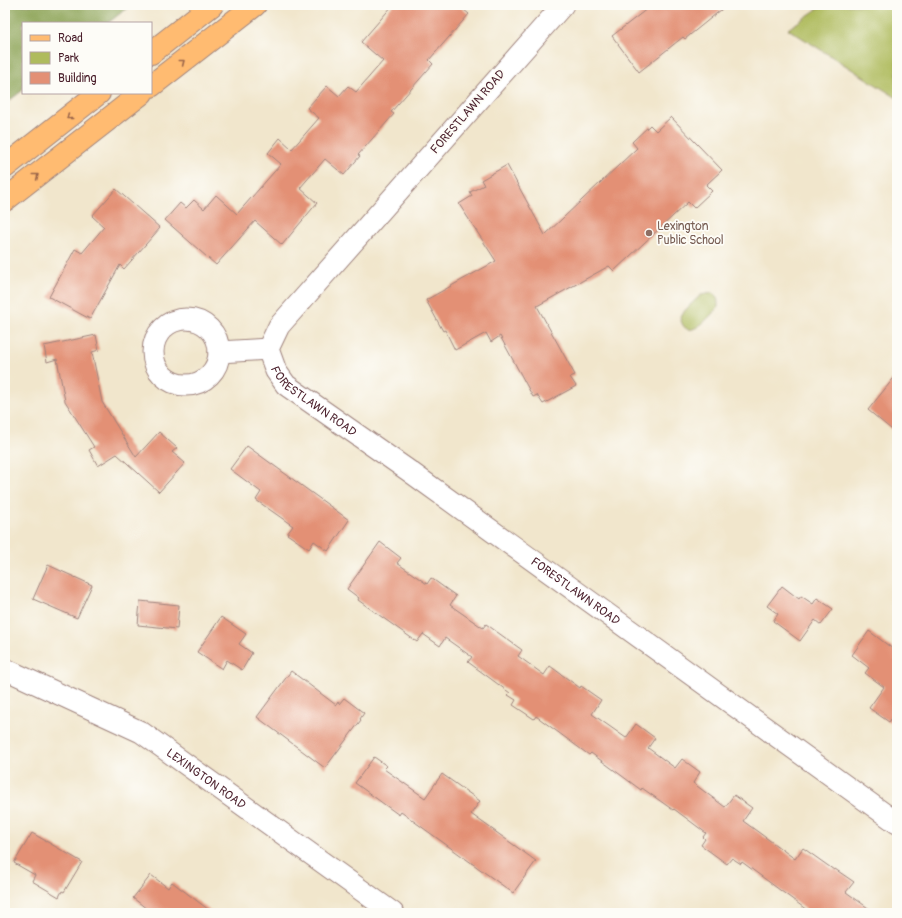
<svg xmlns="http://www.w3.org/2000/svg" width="902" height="918" font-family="Pangolin,sans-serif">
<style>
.green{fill:#afbb5d;stroke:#7c6d44}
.forest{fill:#8ba354;stroke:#6a6140}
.building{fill:#e39075}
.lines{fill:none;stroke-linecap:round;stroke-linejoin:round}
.minor-casing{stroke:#9e827c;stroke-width:23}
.major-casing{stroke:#9e827c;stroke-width:24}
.minor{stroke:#fff;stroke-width:21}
.major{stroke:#ffbb71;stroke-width:22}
.oneway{stroke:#9b654a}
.education-dot{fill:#8d6e63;stroke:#fdfcf7;stroke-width:1.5}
.labels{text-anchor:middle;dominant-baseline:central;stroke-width:3.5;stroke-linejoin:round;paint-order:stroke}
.street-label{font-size:12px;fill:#4a1f2b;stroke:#fdfcf7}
.education-label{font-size:12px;fill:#785e54;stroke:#fdfcf7;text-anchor:start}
</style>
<rect width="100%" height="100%" fill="#fdfcf7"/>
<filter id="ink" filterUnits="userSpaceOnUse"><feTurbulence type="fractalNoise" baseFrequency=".025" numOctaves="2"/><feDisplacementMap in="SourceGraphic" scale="8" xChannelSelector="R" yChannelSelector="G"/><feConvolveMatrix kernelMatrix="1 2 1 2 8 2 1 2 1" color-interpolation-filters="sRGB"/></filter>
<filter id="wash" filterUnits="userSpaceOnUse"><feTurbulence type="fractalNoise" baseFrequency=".012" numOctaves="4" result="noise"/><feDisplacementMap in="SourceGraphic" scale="16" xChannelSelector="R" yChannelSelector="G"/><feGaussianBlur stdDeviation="0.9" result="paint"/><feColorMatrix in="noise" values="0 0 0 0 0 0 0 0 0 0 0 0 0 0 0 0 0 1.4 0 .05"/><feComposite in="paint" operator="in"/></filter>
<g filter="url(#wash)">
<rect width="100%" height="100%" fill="#f1e6cc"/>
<!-- green -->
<path class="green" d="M823 5H897V98L788 29Z
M712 293C718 297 718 300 718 307 709 318 685 346 680 316L691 304 701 295Z"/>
<!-- forest -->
<path class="forest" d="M5 5H131L108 23H23V90L5 104Z"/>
<g id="blocks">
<!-- building -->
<path class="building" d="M393 5H458L469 14 429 60 433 64 391 112 394 114 358 155 360 156 344 175 325 159 300 188 317 203 282 245 255 221 216 265 165 220 180 203 186 208 194 200 204 209 216 195 237 214 281 164 268 153 280 138 292 149 319 118 307 108 327 86 339 96 348 86 356 92 383 61 361 42Z
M652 5H727L685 39 683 37 639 72 612 36Z
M671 117 722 170 706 185 712 191 694 208 688 202 614 271 609 266 537 306 575 375 570 377 576 386 543 404 537 395 533 397 500 336 491 342 486 333 455 350 445 330 443 331 426 300 496 261 459 204 472 196 470 192 484 185 481 180 507 165 545 235 637 148 632 142 650 125 656 131Z
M116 189 160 228 124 269 120 265 90 319 49 297 75 249 82 253 104 227 92 216Z
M96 335 99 350 92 352 102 402 136 457 159 432 177 448 172 452 185 463 159 492 117 454 98 466 89 450 94 447 65 401 57 359 47 362 44 346Z
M897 374V434L868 410Z
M247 446 349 520 328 551 314 541 309 549 287 534 293 526 256 500 261 492 230 469Z
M380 542 401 558 397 563 427 584 431 578 456 596 450 605 483 628 486 624 522 650 518 656 544 675 550 666 580 688 581 686 601 700 592 714 626 738 636 724 655 738 648 748 675 768 682 759 700 772 693 783 725 807 734 795 752 808 743 821 795 859 803 848 834 870 835 869 854 882 846 892 875 913H811L742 862 741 864 732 858 727 864 701 845 705 839 703 837 706 833 674 809 673 810 642 788 641 790 591 753 589 755 536 716 534 719 513 705 516 700 508 695 510 693 468 662 472 657 445 638 440 646 423 634 417 642 358 600 359 598 347 589Z
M48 565 92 585 77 618 33 599Z
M782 586 799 599 801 596 813 604 817 598 833 609 821 625 815 620 800 641 773 621 778 614 767 606Z
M140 601 179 605 177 629 138 625Z
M221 617 246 634 239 644 252 653 242 670 227 660 222 669 197 652Z
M869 631 897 652V711L889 722 869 708 884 687 865 673 869 668 852 655Z
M291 671 336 705 338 702 339 704 344 698 364 713 360 719 361 720 325 768 257 717Z
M374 757 387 766 384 769 425 798 442 774 480 801 471 814 536 861 513 893 401 812 399 815 355 783Z
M32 833 82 862 64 892 62 891 59 897 32 881 35 875 14 863Z
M151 875 168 888 172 882 213 913H152L133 898Z"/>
</g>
</g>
<g filter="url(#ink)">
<use href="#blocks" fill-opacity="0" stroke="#9e827c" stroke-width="1"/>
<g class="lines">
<!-- minor casing -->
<g class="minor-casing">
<g id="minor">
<path id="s1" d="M563 5 279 326 268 349 276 371 286 385 409 471 897 823"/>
<circle cx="186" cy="352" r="33"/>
<path d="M219 352 268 349"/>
<path id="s2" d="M5 669 141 732 393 913"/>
</g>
</g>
<!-- major casing -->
<g class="major-casing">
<path id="major" d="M151 53 212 5
M151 86 255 5
M5 167 99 93
M5 200 142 93"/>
</g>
<!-- minor -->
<use href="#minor" class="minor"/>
<!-- major -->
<use href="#major" class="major"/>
</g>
<!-- one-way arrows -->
<defs><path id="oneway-chevron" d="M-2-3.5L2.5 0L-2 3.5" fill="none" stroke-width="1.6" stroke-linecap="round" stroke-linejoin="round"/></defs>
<g class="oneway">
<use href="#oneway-chevron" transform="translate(182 62) rotate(-38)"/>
<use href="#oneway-chevron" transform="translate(69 117) rotate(142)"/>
<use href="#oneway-chevron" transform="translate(36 176) rotate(-38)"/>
</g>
</g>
<!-- markers -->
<circle class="education-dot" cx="649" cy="233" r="4"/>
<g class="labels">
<!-- street labels -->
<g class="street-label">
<text transform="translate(468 112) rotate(-49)">FORESTLAWN ROAD</text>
<text stroke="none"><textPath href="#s1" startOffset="526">FORESTLAWN ROAD</textPath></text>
<text stroke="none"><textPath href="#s1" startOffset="850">FORESTLAWN ROAD</textPath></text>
<text stroke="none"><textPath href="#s2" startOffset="230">LEXINGTON ROAD</textPath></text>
</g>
<!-- education labels -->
<g class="education-label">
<text x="657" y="226">Lexington<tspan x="657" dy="14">Public School</tspan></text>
</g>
</g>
<!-- margin -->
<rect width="902" height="918" fill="none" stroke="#fdfcf7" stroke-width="20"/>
<!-- legend -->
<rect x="22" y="22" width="130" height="72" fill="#fdfcf7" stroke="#b5a4a5"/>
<rect x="30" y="35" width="20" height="6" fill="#ffbb71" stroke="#b5a4a5"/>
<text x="58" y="42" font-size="12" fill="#4a1f2b">Road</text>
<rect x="30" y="52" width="20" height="12" fill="#afbb5d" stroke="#b5a4a5"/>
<text x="58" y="62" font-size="12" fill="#4a1f2b">Park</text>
<rect x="30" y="72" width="20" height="12" fill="#e39075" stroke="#b5a4a5"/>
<text x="58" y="82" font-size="12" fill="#4a1f2b">Building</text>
</svg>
